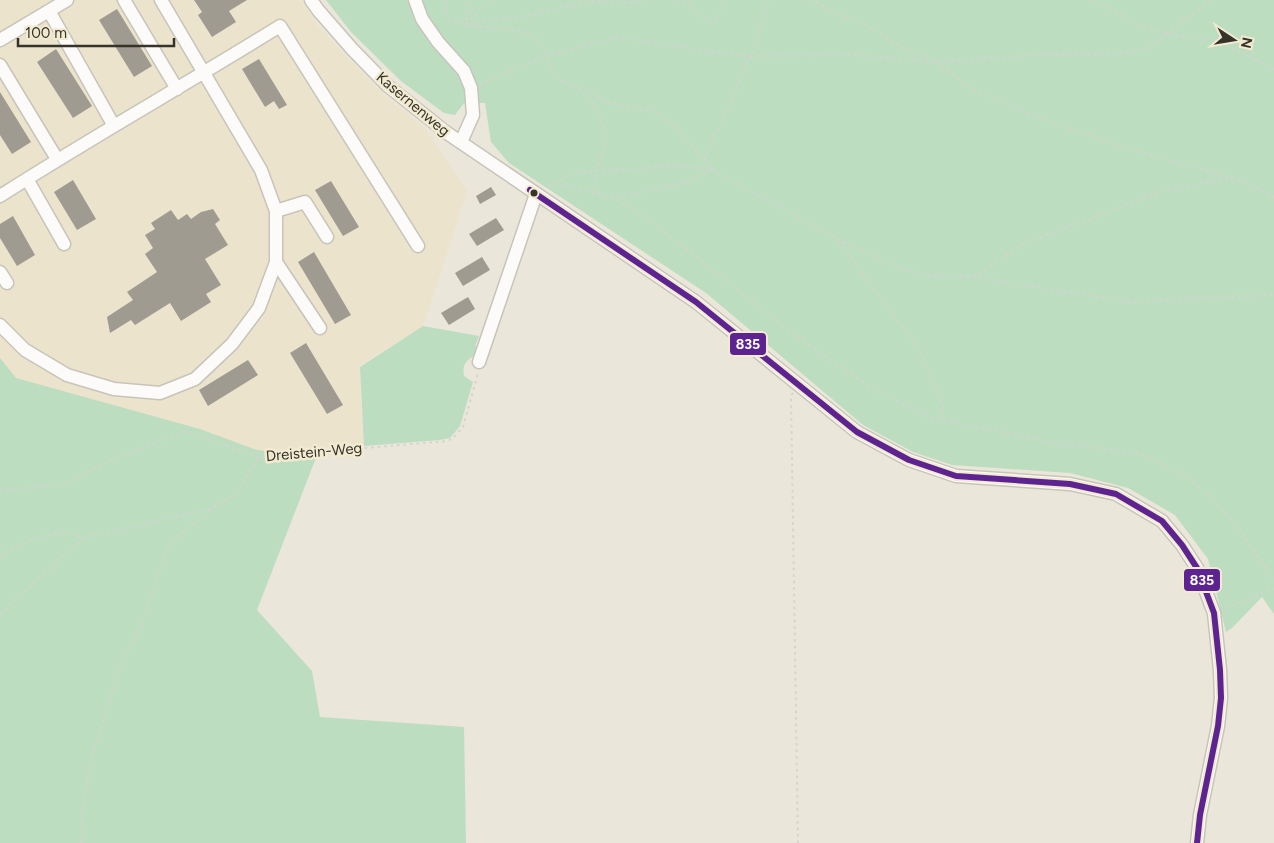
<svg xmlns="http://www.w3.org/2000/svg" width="1274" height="843" font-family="Figtree,sans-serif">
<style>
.built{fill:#ebe3cb}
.green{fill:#bcddc0}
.building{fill:#9f9b91}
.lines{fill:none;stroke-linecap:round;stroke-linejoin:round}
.minor-casing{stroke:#c7c4ba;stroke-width:15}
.path{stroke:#d5d3d0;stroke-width:2;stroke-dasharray:2.5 4;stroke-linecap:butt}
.minor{stroke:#fcfbf9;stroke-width:12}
.bus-1-casing{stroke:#f2ead1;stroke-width:10}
.bus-1{stroke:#5d2491;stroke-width:6}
.bus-dot{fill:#36332a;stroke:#f2ead1;stroke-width:2}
.labels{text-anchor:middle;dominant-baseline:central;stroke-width:5;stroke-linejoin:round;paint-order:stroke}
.street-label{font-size:15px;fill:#36332a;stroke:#f2ead1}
.line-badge{stroke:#f2ead1;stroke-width:2}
.badge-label{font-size:14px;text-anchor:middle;font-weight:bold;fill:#fff}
</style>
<rect width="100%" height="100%" fill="#eae6d9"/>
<!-- built -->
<path class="built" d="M0 0H301L319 27 374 85 427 131 467 192 423 326 359 366 364 446 319 449 257 450 200 429 15 378 0 358Z"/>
<!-- green -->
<path class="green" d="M326 0H1274V614L1262 597 1232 628 1226 632 1208 559 1175 515 1128 488 1070 473 952 465 913 452 863 425 706 293 509 163 491 142 485 103H464L455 115 444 113 401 81 351 32Z
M423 326 479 336 475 346 477 347 475 355C466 361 462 364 464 376L473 382 460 426 450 438 440 440 364 446 360 367Z
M0 358 16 378 200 429 257 450 317 455 257 610 312 671 320 717 464 727 466 843H0Z"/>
<!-- building -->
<path class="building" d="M194 0H247L229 11 236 22 212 37 198 15 202 12Z
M117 9 152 66 134 77 99 20Z
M56 49 92 106 73 118 37 62Z
M259 59 287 105 279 109 274 101 265 107 242 69Z
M0 92 31 142 12 154 0 135Z
M73 180 96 219 77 230 54 192Z
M331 181 359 227 343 236 315 190Z
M491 187 496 195 480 204 476 196Z
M213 209 220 220 215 224 228 245 205 259 221 285 206 294 211 302 181 321 170 303 135 325 131 320 110 333 107 317 133 300 127 292 157 272 145 254 153 248 145 235 155 229 151 223 171 210 178 220 187 214 191 219 201 212Z
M13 216 35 255 17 266 0 238V224Z
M496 218 504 230 477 246 469 234Z
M314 252 351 315 335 324 298 262Z
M482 257 490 270 463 286 455 273Z
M468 297 475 309 449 325 441 313Z
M306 343 343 405 327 414 290 353Z
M248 360 258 375 208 406 199 390Z"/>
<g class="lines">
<!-- minor casing -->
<g class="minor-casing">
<path id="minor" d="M124 0 177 89
M311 0 318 10 352 49 388 86 447 133 696 302 857 432 909 460 956 476 1070 484 1116 494 1162 521 1182 545 1197 568 1214 613 1220 670 1221 698 1218 726 1200 815 1197 843
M415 0 422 19 438 42 464 71 471 88 473 115 461 142
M49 11 114 126
M0 40 67 0
M0 65 57 159
M27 179 64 244
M0 196C92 137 187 84 280 26L418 246
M276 211 305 202 327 237
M276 262 320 328
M0 272 7 283
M0 325 25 350 67 375 114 389 160 393 195 379 232 344 259 308 276 262V211L261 170 161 0
M479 362 536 194"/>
</g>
<!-- path -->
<path class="path" d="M445 0 447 19 467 25 506 29 529 33 542 43 556 79 589 91 609 103 659 113 681 132 712 169 688 182 614 198
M676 0 685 2 703 17 716 23 724 0
M810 0 867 26 904 49 933 60
M1092 0 1138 24 1167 34 1194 38 1211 39 1240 52 1274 69
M470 24 491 20 527 16 566 6 597 1 628 3 646 0
M467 25 480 8 496 0
M467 25V2L469 0
M937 62 965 85 1019 110 1119 146 1246 182 1274 198
M480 84 546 56 618 37 734 55 751 56 855 55 937 62 1031 55 1113 54 1148 48 1211 0
M578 88 594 104 603 125 606 139 602 156 596 171 595 193
M704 160 751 56 769 0
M554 183 614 198 649 219 795 335 873 389 928 417 1054 443 1138 453 1180 472 1207 493 1240 529 1274 581
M548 187 571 173 672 166 712 169 839 240 900 268 928 275 973 277 1131 302 1202 298 1274 295
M840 241 876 293 895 315 918 348 933 380 943 408 944 420
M973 277 1023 244 1101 215 1161 191 1229 178
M793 393 791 395 798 843
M0 491 71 483 86 472 114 459 186 431 259 457
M0 556 6 551 32 540 62 531 83 538
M1225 608 1274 589
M0 614 83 538 213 508 236 494 259 457 448 441 455 436 463 427 478 373
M81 843 82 815 91 760 122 660 140 630 168 545 211 509"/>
<!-- minor -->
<use href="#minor" class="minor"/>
<!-- bus-1 casing -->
<g class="bus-1-casing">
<path id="bus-1" d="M530 190 696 302 857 432 909 460 956 476 1070 484 1116 494 1162 521 1182 545 1197 568 1214 613 1220 670 1221 698 1218 726 1200 815 1197 843"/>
</g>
<!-- bus-1 -->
<use href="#bus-1" class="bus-1"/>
</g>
<!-- markers -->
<circle class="bus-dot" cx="534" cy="193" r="4.5"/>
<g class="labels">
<!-- street labels -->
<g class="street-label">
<text transform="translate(413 104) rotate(40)">Kasernenweg</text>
<text transform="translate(314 452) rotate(-5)">Dreistein-Weg</text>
</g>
</g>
<g class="line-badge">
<rect x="729" y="332" width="38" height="24" rx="5" fill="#5d2491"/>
<rect x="1183" y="568" width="38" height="24" rx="5" fill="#5d2491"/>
</g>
<g class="badge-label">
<text x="748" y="349">835</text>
<text x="1202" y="585">835</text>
</g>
<!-- north arrow -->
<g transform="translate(1234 40) rotate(102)" stroke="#f2ead1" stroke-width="4" paint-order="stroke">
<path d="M0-4L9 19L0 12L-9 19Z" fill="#36332a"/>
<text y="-8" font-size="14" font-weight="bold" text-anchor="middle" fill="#36332a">N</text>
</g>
<!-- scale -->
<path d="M18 38v8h156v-8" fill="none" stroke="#36332a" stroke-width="2.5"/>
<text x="25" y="38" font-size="15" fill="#36332a" stroke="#f2ead1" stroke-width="4" paint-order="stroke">100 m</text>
</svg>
